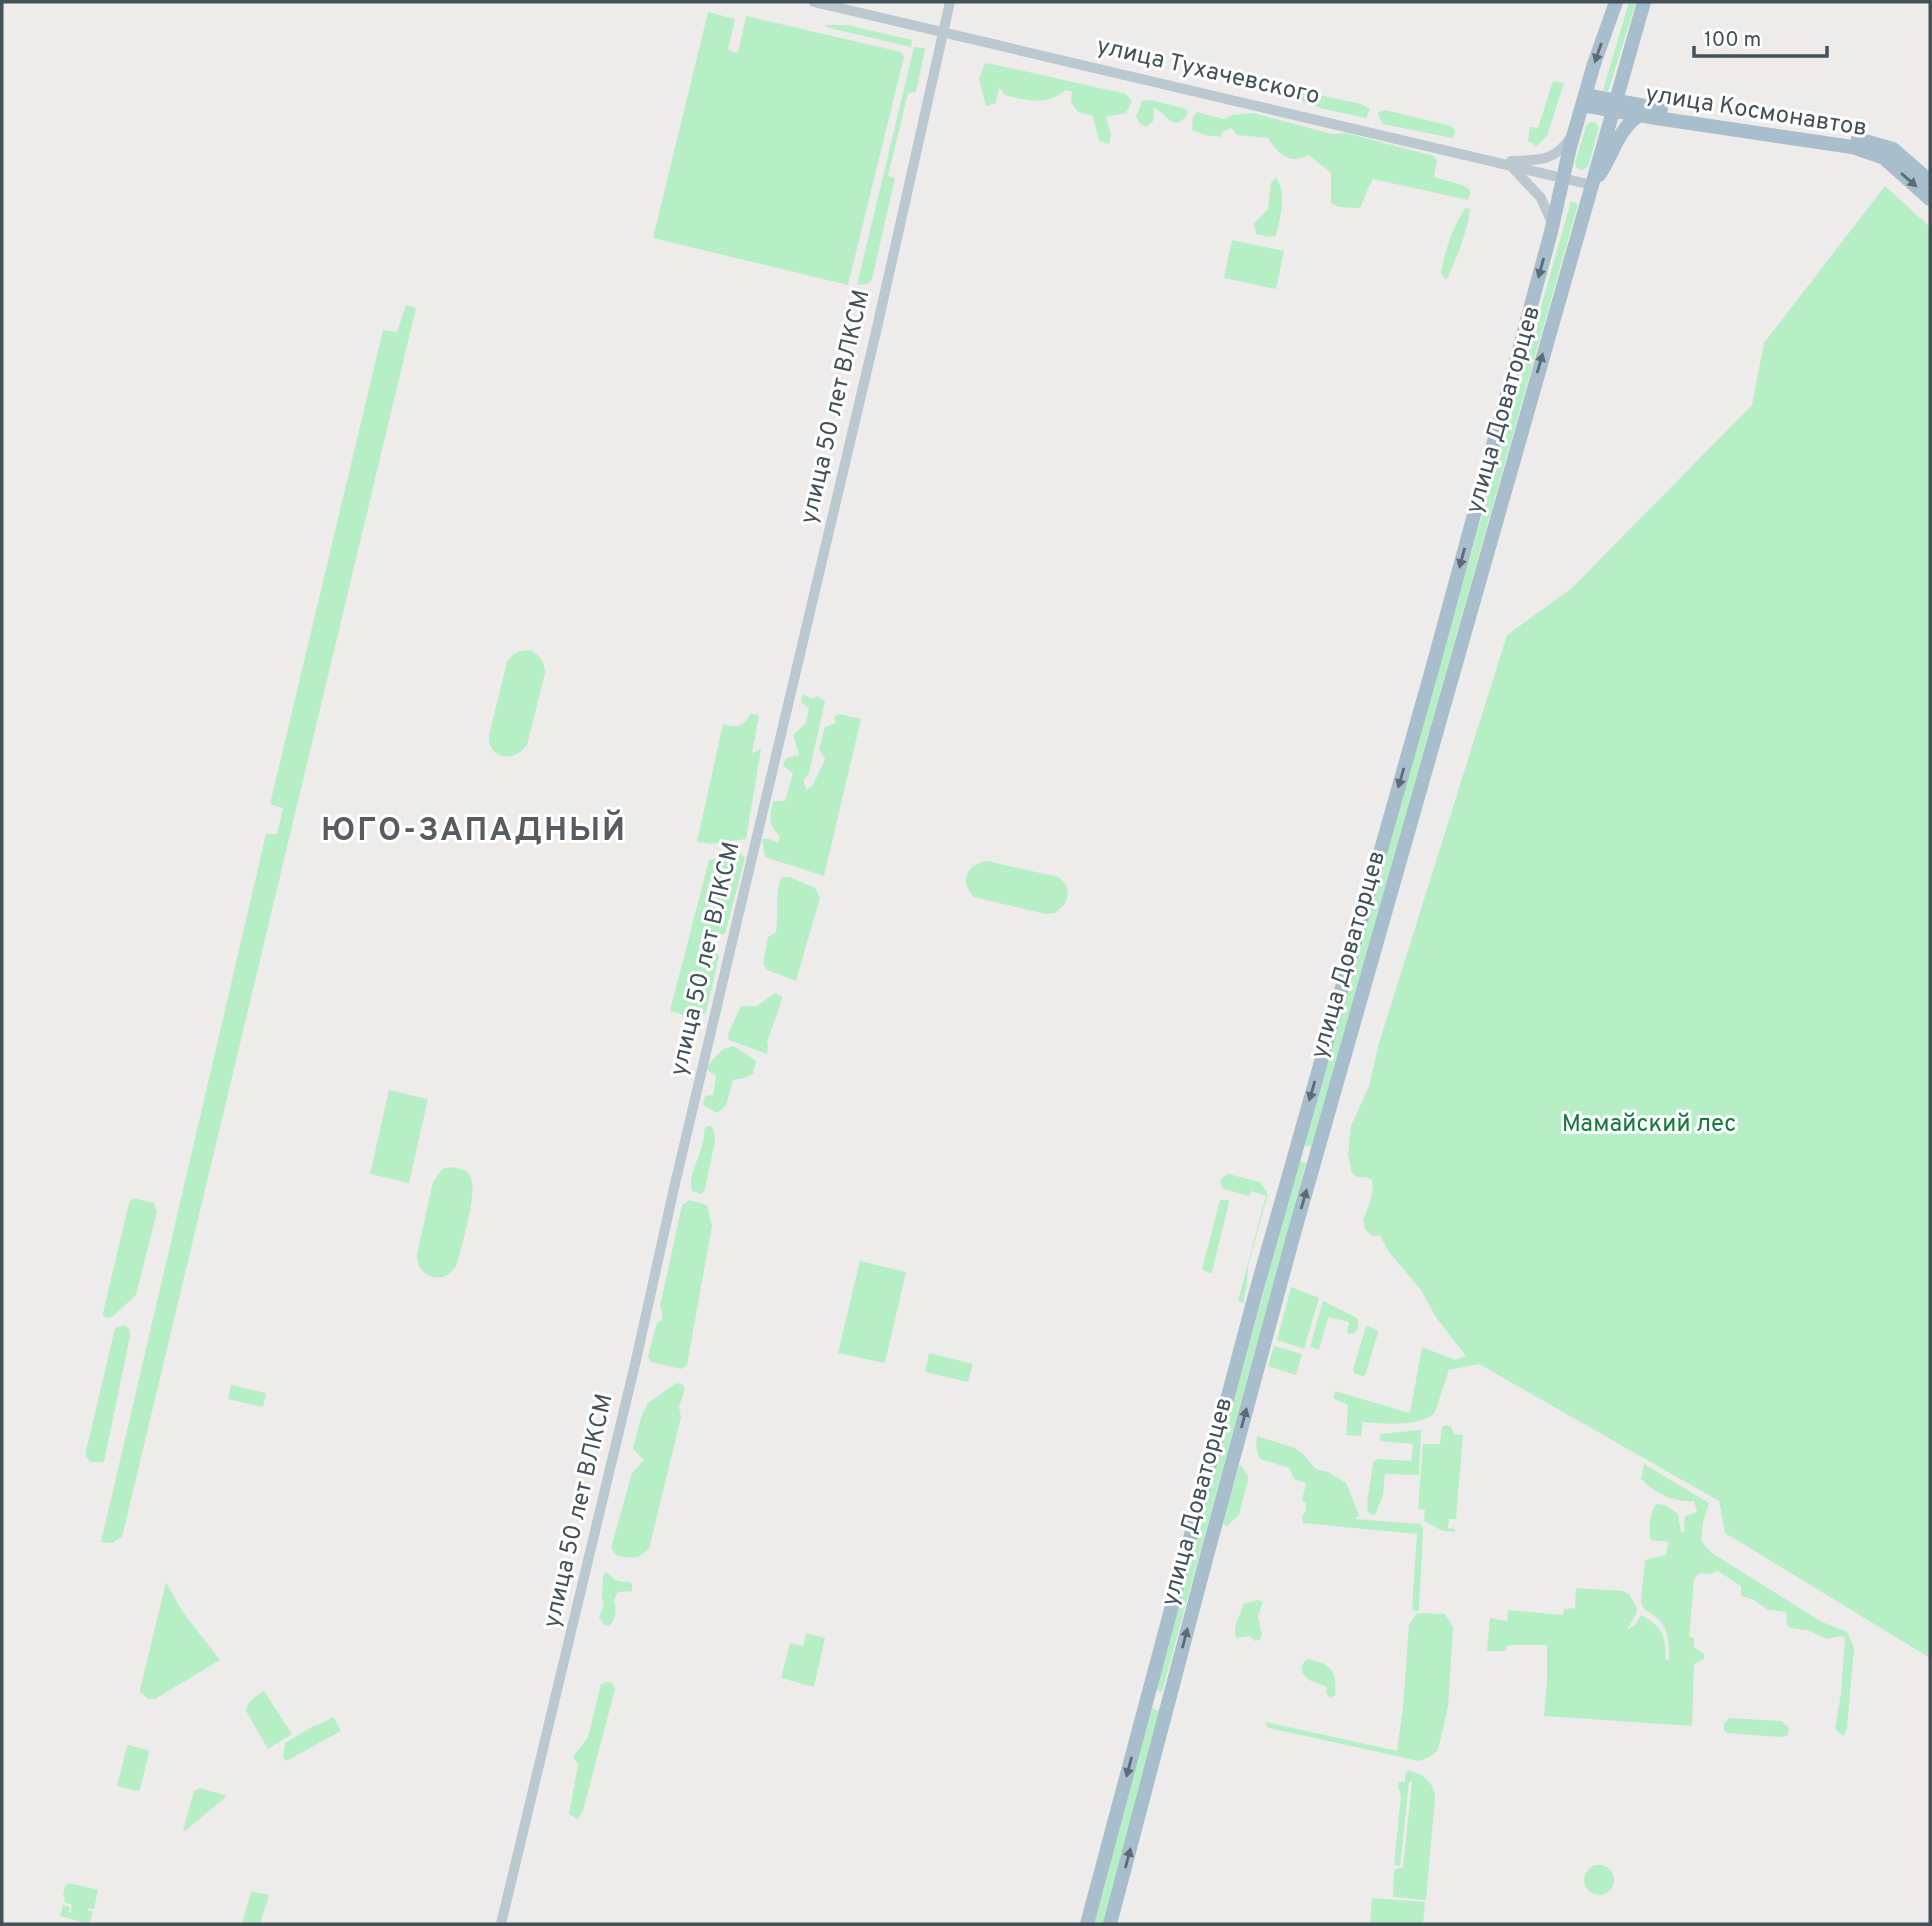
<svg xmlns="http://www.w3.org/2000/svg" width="1932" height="1926" font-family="Overpass,sans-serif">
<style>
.green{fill:#b6efc6}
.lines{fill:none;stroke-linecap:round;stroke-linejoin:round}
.tertiary{stroke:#bbc8cf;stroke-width:10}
.primary{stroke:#a9becc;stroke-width:14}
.oneway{fill:#5c6c76}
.labels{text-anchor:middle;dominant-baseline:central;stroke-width:6;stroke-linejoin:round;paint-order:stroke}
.street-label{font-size:24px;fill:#435159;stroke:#fff}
.park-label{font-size:24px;fill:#137b3d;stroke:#fff}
.district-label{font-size:32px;font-weight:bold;letter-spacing:2px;fill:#585c60;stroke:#fff}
</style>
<rect width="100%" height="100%" fill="#eeebeb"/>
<!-- green -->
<path class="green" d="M1629 2H1636L1608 92 1603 90Z
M708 12 735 19 728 50 738 53 746 16 901 52 904 57 848 285 653 238Z
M826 25H847L912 40 911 47 826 27Z
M914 47 925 48 924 54 916 92 908 93 888 176 895 178 872 279 868 284 857 285Z
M985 63 992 64 1126 94 1132 101 1126 113 1106 117 1111 135 1109 144 1099 141 1093 116 1078 112 1071 102 1072 92 1066 90C1046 106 1028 101 1005 95L999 87 996 103 986 106 979 79Z
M1553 81 1564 83 1547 136 1535 147 1533 143 1528 141 1530 127 1538 128Z
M1295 90 1361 104 1370 109 1366 118C1346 113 1310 109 1294 96Z
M1152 100 1185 109 1188 111 1186 117 1178 123C1165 120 1165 113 1154 108L1153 121 1146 127 1139 123 1136 116 1141 105V101Z
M1385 110 1451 126 1456 132 1452 138 1383 124 1379 117 1378 112Z
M1197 112 1223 119 1232 115 1253 113 1332 134 1346 133 1434 156 1437 160 1434 177 1459 184 1470 189V194L1468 200 1373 179C1367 188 1365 198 1360 208L1339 207 1331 203V173L1309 155C1291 166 1277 153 1268 138L1237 135 1232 128 1222 132 1221 137 1205 135 1192 130 1193 117Z
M1590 122H1595L1599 127 1588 167 1581 170 1577 168 1575 163 1586 126Z
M1276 177C1288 196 1280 216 1276 236L1269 237 1256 234 1254 223 1268 209 1271 183Z
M1885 186 1930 227V1658L1725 1533 1719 1501 1479 1364 1449 1370 1435 1412C1424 1427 1382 1424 1363 1422L1361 1436 1346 1435 1348 1405 1333 1398 1335 1391 1410 1413 1422 1347 1455 1360 1466 1356 1435 1316 1421 1290 1388 1251 1380 1235 1372 1236 1365 1229 1363 1220C1369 1206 1374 1195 1372 1180L1366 1177H1357L1352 1173 1348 1155 1351 1126 1369 1086 1379 1043 1507 635 1572 588 1752 405 1764 343Z
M1571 201 1578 204 1312 1146H1305L1304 1144Z
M1465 208 1470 209C1467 234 1457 257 1447 279H1445L1441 273C1445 249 1453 228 1465 208Z
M1232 240 1284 251 1276 289 1224 278Z
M406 305 416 308 122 1537 112 1543 101 1542 266 834H277L283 808 270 804 383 330 397 332Z
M530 650C540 656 545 661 545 673L527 745C514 764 487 759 489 735L507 662C513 653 518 651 530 650Z
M803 694 812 699 817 696 825 701 809 773 803 781 807 790 813 785 825 759 819 749 825 727 836 723 834 717 839 714 861 719 824 876 765 857 762 839H769L778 843 780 836C767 825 770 817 773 801H785L793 773 783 766 786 758 799 755 793 735 806 723 809 708 801 702Z
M751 713 759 716 752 753 761 749 746 839 711 844 697 842 723 724C738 728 744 727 751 713Z
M739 851 745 858 725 934 711 936 709 946 719 956 706 1013 691 1017 670 1011 709 860 721 858 725 853Z
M987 861 1058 877C1069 884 1070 893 1065 904L1055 913 1045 914 974 897C959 881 966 865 987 861Z
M782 877H789L815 888 820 898 796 981 767 970 763 963 768 937 776 932C779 915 774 891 782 877Z
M775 993 783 997 767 1042 768 1047 767 1054 729 1040 728 1034 741 1006H757Z
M734 1046 756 1061 753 1074 744 1078 733 1080 726 1106 717 1113 703 1105 705 1096 713 1095 716 1076 707 1070V1066L723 1049Z
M389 1090 428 1099 409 1183 370 1174Z
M707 1126 713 1127 715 1141 705 1189 701 1194 692 1191C686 1174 706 1150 704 1130Z
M1299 1161 1306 1163 1162 1692 1156 1689Z
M450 1167C458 1168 466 1169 470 1176 479 1189 461 1247 457 1264 446 1287 416 1279 417 1254L433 1182 442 1169Z
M1228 1174 1260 1182 1268 1194 1248 1266 1247 1286 1243 1303 1238 1301 1266 1196 1251 1191 1249 1196 1223 1189 1220 1182 1223 1177Z
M133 1198 154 1203 157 1212 136 1295 113 1316 109 1318 104 1317 103 1313 129 1203Z
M689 1200 707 1205 712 1226 687 1365 681 1369 651 1362 648 1356 657 1323 662 1320V1312L660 1306 682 1205Z
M1220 1200H1228L1229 1202 1212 1272 1209 1273 1202 1269Z
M860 1261 906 1272 885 1363 838 1353Z
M1291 1287 1319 1298 1304 1349 1277 1340Z
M1323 1301 1357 1318C1359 1324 1359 1330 1353 1334L1347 1333 1349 1322 1328 1317 1319 1350 1310 1347Z
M124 1325 129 1328 130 1336 104 1462H90L86 1456V1451L115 1328Z
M1368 1326 1377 1330 1378 1333 1365 1375 1362 1376 1354 1373 1353 1369 1366 1327Z
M1274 1346 1302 1354 1296 1375 1268 1366Z
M929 1353 973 1364 968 1382 925 1372Z
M676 1383 682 1384 685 1389 679 1407 681 1417 649 1549C636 1560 632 1559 616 1555L611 1548 632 1473 644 1460 633 1449 641 1417 648 1403Z
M231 1385 266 1393 263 1407 228 1399Z
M1446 1425 1451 1427 1454 1434 1463 1435 1456 1519H1449L1448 1528 1455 1529V1532L1443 1531 1424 1521 1425 1510 1418 1509 1423 1444H1440L1442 1427Z
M1421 1430 1419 1475 1385 1474 1383 1495 1375 1515H1372C1370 1514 1368 1513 1368 1511 1365 1505 1373 1471 1373 1461H1376L1378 1459 1411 1461 1413 1444 1380 1441V1434Z
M1257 1436 1295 1448 1304 1455 1316 1469 1328 1472 1346 1483 1359 1515 1355 1519 1420 1524 1423 1529 1419 1611H1414L1412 1608 1417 1534 1303 1523 1302 1517 1306 1510V1503L1302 1501 1306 1483 1294 1479 1289 1468 1260 1459 1256 1448Z
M1644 1464 1709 1503 1703 1522 1701 1541 1712 1553 1822 1622 1847 1632 1854 1648 1847 1729 1843 1736 1835 1729 1841 1694 1845 1638 1840 1636 1827 1639 1807 1630 1790 1628 1787 1625 1786 1612 1768 1610 1754 1600 1741 1596V1586L1718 1571 1710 1574 1699 1573 1694 1580 1689 1637 1694 1638V1647L1704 1654V1659L1694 1664 1692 1726 1544 1716 1547 1681V1645H1512L1506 1646V1651H1487L1490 1618 1507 1621 1508 1610 1563 1615 1564 1609 1575 1608 1576 1588 1622 1591 1629 1594 1637 1608 1636 1614 1627 1630 1636 1624 1641 1615C1664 1627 1665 1636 1666 1660L1669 1659C1669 1640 1669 1627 1653 1615 1647 1610 1644 1611 1641 1602L1645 1560 1666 1555C1666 1551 1669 1546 1668 1542L1651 1540C1648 1530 1650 1512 1656 1504L1665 1505 1678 1514 1681 1532H1684L1685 1516 1697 1512 1694 1501C1674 1503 1655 1493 1641 1479Z
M1241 1465 1248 1476V1480L1239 1515 1226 1527 1223 1522 1239 1466Z
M606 1572 611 1576 615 1580 623 1582 628 1581 632 1584V1591L618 1592 614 1600C616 1609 617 1620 608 1626L604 1625 599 1617 604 1605 602 1596 603 1576Z
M166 1582 182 1611 220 1660 155 1699H148L140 1692V1690Z
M1258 1600 1263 1602 1258 1616 1262 1635 1260 1640 1255 1641 1249 1636 1236 1638C1232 1625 1241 1616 1243 1604Z
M1417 1613 1445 1614 1453 1627 1448 1707 1438 1750 1430 1757 1419 1761 1269 1728 1266 1725V1722L1397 1751 1403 1708 1409 1625Z
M806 1633 825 1638 814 1687 781 1678 790 1643 803 1646Z
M1307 1659C1332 1664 1337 1671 1335 1696L1330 1698 1326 1693 1327 1687C1313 1680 1304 1683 1301 1666Z
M607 1682 612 1683 615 1689 583 1811 578 1819 569 1814 578 1764 573 1757 588 1737 601 1684Z
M264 1691 292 1734 268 1749 246 1711C247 1701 256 1696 264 1691Z
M1152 1708 1159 1711 1104 1924H1094Z
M333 1717 341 1731 286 1761 283 1757 285 1743 315 1725 316 1726Z
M1729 1718 1781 1721 1789 1728 1788 1735 1781 1737 1727 1733 1724 1730V1723Z
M129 1745 147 1750 149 1752 140 1790 137 1791 117 1786 127 1746Z
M1408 1770C1423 1775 1433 1780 1435 1797L1426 1900 1393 1897 1394 1870 1403 1867 1412 1782H1409L1400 1866 1394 1865 1401 1795 1398 1787 1399 1782H1405V1775Z
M200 1788 225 1795 226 1797 185 1831 183 1830 194 1791Z
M1584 1880a15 15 0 1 1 30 0a15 15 0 1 1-30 0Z
M69 1883 98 1890 94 1909 88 1908V1910L93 1912 89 1924 60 1916 63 1905 70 1907 69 1912H71L72 1905 64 1902 65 1896 63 1895 65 1886Z
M251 1891 269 1895 260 1924H242Z
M1372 1898 1425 1902 1423 1924H1370Z"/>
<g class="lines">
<!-- tertiary -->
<path class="tertiary" d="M814 2 1592 185
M1511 161C1539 160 1556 162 1572 135
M1513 168 1541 198 1553 225
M501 1924 636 1360 674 1188 876 332 950 2"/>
<!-- primary -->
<path class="primary" d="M1585 95 1661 109
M1582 105 1656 118 1852 147 1884 158 1930 199
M1858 139 1893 149 1930 181
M1599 175C1613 155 1618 128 1640 115
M1087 1924 1255 1295 1431 673 1551 232 1570 147 1594 64 1616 2
M1110 1924 1205 1563 1293 1237 1644 2"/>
</g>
<!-- one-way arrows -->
<defs><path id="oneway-solid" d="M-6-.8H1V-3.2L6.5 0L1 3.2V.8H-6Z" transform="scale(1.75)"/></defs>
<g class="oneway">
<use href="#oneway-solid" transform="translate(1598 53) rotate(109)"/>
<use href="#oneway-solid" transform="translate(1909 180) rotate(41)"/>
<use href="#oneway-solid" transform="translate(1541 268) rotate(105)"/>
<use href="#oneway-solid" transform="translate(1540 363) rotate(-74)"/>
<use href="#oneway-solid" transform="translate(1462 558) rotate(105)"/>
<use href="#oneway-solid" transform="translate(1401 778) rotate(106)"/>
<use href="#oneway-solid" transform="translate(1312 1091) rotate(106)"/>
<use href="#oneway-solid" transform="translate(1304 1199) rotate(-74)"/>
<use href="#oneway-solid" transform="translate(1244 1418) rotate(-75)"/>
<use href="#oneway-solid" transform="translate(1185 1638) rotate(-75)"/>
<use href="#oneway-solid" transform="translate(1129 1767) rotate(105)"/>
<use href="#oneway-solid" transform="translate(1128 1858) rotate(-75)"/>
</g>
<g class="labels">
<!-- street labels -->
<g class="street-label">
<text transform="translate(1208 72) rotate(13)">улица Тухачевского</text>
<text transform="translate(1756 112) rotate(9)">улица Космонавтов</text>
<text transform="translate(836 407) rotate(-77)">улица 50 лет ВЛКСМ</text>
<text transform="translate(1504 410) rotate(-74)">улица Доваторцев</text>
<text transform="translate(1349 955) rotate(-74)">улица Доваторцев</text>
<text transform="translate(706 959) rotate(-77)">улица 50 лет ВЛКСМ</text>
<text transform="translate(1198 1502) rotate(-75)">улица Доваторцев</text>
<text transform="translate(579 1511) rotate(-77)">улица 50 лет ВЛКСМ</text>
</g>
<!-- park labels -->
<g class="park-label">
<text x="1649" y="1125">Мамайский лес</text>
</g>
<!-- district labels -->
<g class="district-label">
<text x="474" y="832">ЮГО-ЗАПАДНЫЙ</text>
</g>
</g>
<!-- border -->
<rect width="1932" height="1926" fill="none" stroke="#435159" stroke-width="7"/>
<!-- scale -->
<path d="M1694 46v10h133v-10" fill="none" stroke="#435159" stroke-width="3.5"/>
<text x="1704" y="46" font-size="21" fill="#435159" stroke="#ffffff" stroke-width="5" paint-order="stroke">100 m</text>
</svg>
